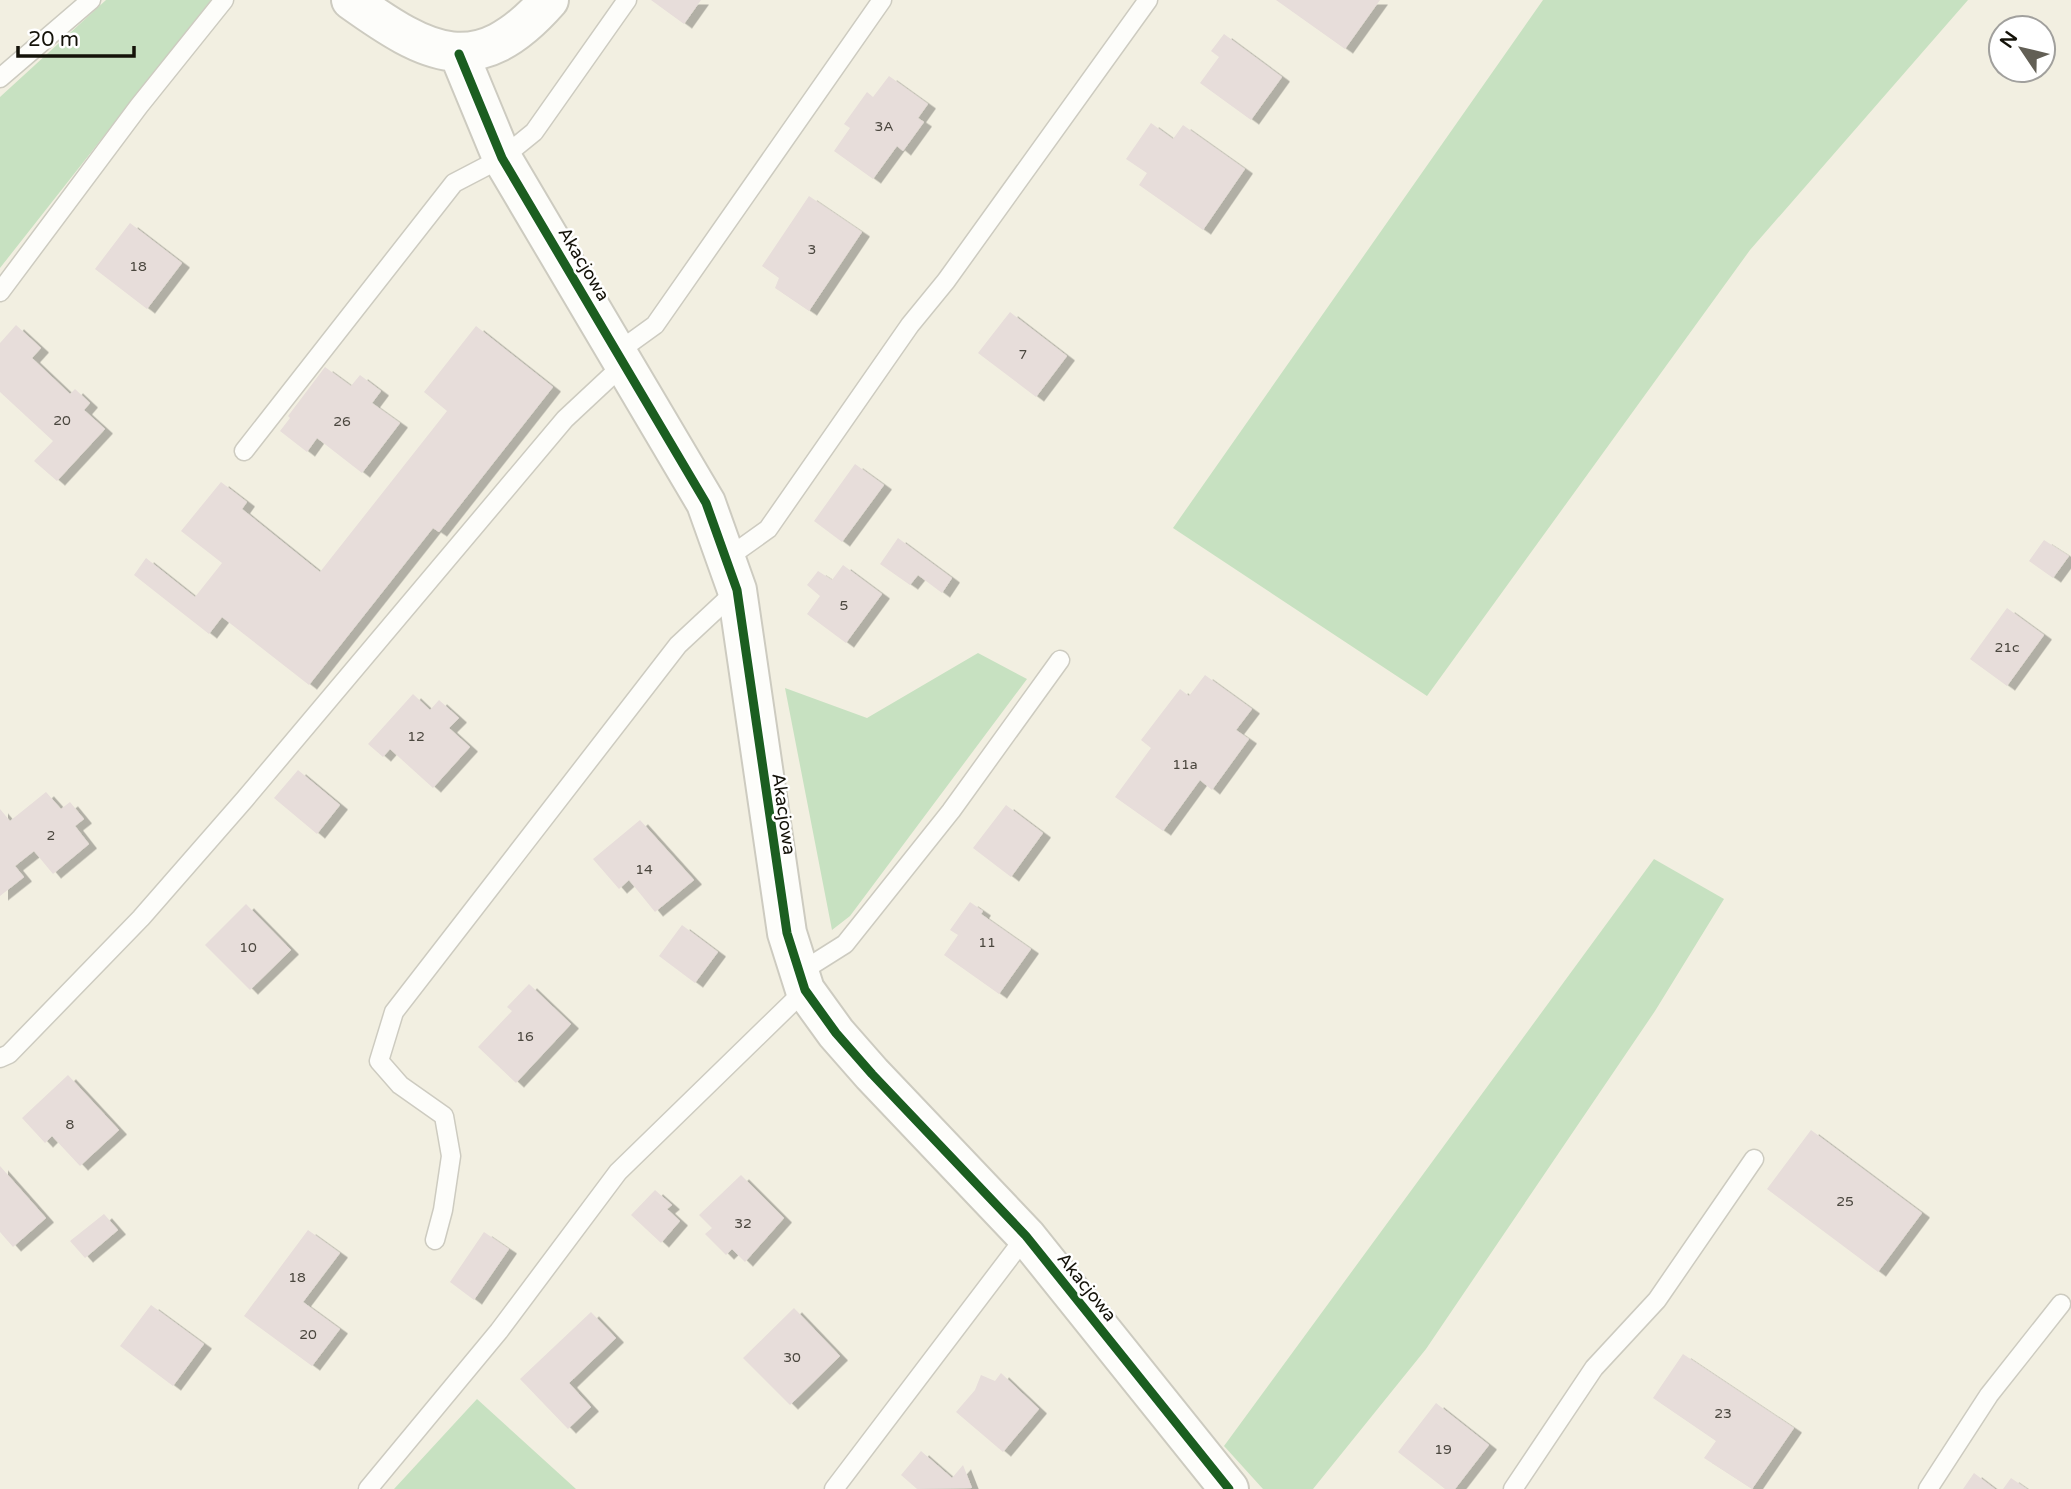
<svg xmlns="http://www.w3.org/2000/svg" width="2071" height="1489" font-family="'Varela Round',sans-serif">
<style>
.green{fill:#c7e1c1}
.building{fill:#e7ddda;filter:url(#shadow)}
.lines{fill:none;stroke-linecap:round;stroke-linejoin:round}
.service-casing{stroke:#cdcbc0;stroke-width:21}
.tertiary-casing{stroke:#cdcbc0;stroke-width:42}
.service{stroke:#fdfdfa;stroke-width:18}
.tertiary{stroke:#fdfdfa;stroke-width:38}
.cycleway-casing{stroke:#fff;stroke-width:13}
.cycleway{stroke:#1b5e20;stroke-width:9}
.labels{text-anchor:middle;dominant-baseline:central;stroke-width:5;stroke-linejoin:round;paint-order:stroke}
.number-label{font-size:14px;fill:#4a463e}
.street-label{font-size:18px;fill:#141209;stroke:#fff}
</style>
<defs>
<filter id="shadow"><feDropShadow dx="8" dy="4.5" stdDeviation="0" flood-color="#0004"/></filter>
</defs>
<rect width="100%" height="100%" fill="#f2efe1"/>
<!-- green -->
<path class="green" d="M106 0H211L0 268V97Z
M1543 0H1968L1750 250 1427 696 1173 528Z
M978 653 1027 679 850 916 832 930 785 688 867 718Z
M1654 859 1724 899 1655 1011 1426 1349 1313 1489H1263L1224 1446Z
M477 1399 576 1489H394Z"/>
<!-- building -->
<path class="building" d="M651 0H701L684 24Z
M1276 0H1380L1345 49Z
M1224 34 1282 77 1251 120 1200 83 1219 57 1211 51Z
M889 76 928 104 918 118 924 122 903 151 897 146 873 179 834 151 850 128 844 124 867 92 873 97Z
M1151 123 1173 139 1183 125 1245 169 1203 230 1139 185 1147 173 1126 159Z
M809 196 862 232 809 311 775 288 779 278 762 266Z
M130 223 182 263 147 309 95 269Z
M1010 312 1067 356 1036 397 978 353Z
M16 325 41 348 32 358 70 394 75 389 90 403 84 410 105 429 57 481 34 461 53 441 0 392V343Z
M476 326 553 387 439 532 433 528 309 685 222 617 209 634 134 575 146 558 195 597 222 563 181 531 221 482 247 502 242 509 320 572 447 411 424 392Z
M325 367 351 386 360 375 381 391 372 403 400 423 362 473 317 438 307 452 280 431 290 418 288 416Z
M855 464 884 485 842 542 814 521Z
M898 538 952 578 942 593 918 575 910 585 880 564Z
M2044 540 2069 556 2053 578 2029 561Z
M843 565 882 594 846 643 807 614 820 596 807 585 818 571 832 580Z
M2007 608 2044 635 2007 686 1970 659Z
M1205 675 1252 709 1236 730 1249 739 1212 790 1200 780 1163 831 1115 797 1151 748 1141 740 1180 689 1189 696Z
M413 694 430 710 439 700 459 718 449 728 470 747 433 788 390 749 383 757 368 744Z
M298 770 340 805 317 834 274 798Z
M46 792 61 809 70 802 84 819 75 826 89 844 53 874 34 851 15 866 24 877 0 896V809L10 821Z
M1006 805 1043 833 1011 877 973 848Z
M640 820 694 880 655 912 629 880 619 889 593 859Z
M970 902 983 911 981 914 1031 949 999 994 944 955 958 935 950 930Z
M246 904 291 950 250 990 205 945Z
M682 925 718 952 695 983 659 956Z
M529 984 571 1024 516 1083 478 1047 512 1011 507 1007Z
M68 1075 119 1130 80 1166 52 1136 45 1143 22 1118Z
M1811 1130 1922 1213 1878 1272 1767 1189Z
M0 1166 46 1218 13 1247 0 1232Z
M741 1175 784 1218 745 1262 732 1249 726 1255 705 1234 712 1228 699 1215Z
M655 1190 672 1205 667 1209 680 1221 661 1243 631 1215Z
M104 1214 118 1230 85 1258 70 1241Z
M308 1230 340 1253 303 1302 340 1329 312 1366 244 1316Z
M484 1232 509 1249 474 1300 450 1282Z
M151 1305 204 1344 173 1386 120 1346Z
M794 1308 840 1356 790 1405 743 1358Z
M591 1312 616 1338 569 1383 591 1407 568 1429 520 1379Z
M1683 1354 1794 1428 1752 1489 1704 1458 1716 1441 1653 1398Z
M1001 1373 1039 1409 1003 1452 956 1412 975 1390 981 1375 995 1381Z
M1436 1403 1489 1445 1455 1489H1445L1398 1452Z
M921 1451 952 1478 963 1465 972 1488 917 1489 901 1475Z
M1974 1473 1995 1489H1963Z
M2011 1478 2027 1489H2003Z"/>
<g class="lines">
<!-- service casing -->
<g class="service-casing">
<path id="service" d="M0 78 91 0
M0 292 139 106 224 0
M619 351 655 325 882 0
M244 451 454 183 502 158 534 132 627 0
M726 559 768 529 910 325 946 281 1148 0
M799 973 845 944 951 811 1060 660
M0 1058 9 1054 141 918 245 799 565 419 625 363
M435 1240 443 1210 451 1156 444 1116 400 1085 379 1061 394 1012 678 645 737 590
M368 1489 499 1331 618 1172 805 990
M834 1489 1026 1236
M1513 1489 1594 1368 1657 1300 1754 1159
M1928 1489 1989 1395 2061 1304"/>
</g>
<!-- tertiary casing -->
<g class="tertiary-casing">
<path id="tertiary" d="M351 0C428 55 477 82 549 0
M459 54 502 158 706 503 737 590 787 933 805 990 836 1033 872 1074 1026 1236 1229 1489"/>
</g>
<!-- service -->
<use href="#service" class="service"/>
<!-- tertiary -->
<use href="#tertiary" class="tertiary"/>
<!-- cycleway casing -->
<g class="cycleway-casing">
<path id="cycleway" d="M459 54 502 158 706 503 737 590 787 933 805 990 836 1033 872 1074 1026 1236 1229 1489"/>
</g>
<!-- cycleway -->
<use href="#cycleway" class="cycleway"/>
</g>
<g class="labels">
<!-- number labels -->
<g class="number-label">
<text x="884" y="126">3A</text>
<text x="812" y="249">3</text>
<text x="138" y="266">18</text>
<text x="1023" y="354">7</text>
<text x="62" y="420">20</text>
<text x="342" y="421">26</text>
<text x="844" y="605">5</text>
<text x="2007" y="647">21c</text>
<text x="416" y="736">12</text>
<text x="1185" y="764">11a</text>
<text x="51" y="835">2</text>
<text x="644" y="869">14</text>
<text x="987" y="942">11</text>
<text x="248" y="947">10</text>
<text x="525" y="1036">16</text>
<text x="70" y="1124">8</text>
<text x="1845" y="1201">25</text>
<text x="743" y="1223">32</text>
<text x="297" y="1277">18</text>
<text x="308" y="1334">20</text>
<text x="792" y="1357">30</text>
<text x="1723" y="1413">23</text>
<text x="1443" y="1449">19</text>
</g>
<!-- street labels -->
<g class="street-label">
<text transform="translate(584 264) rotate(59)">Akacjowa</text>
<text transform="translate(784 814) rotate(82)">Akacjowa</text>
<text transform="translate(1087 1287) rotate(51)">Akacjowa</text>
</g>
</g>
<!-- north arrow -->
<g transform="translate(2022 49) rotate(305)"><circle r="33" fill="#ffffff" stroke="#a1a09d" stroke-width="2"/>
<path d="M0-5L12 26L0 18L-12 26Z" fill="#625f55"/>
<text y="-10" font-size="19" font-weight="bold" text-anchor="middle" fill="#141209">N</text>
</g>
<!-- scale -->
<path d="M18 46v10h116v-10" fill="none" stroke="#141209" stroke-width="3.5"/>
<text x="28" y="46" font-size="21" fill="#141209" stroke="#ffffff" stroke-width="5" paint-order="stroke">20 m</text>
</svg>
